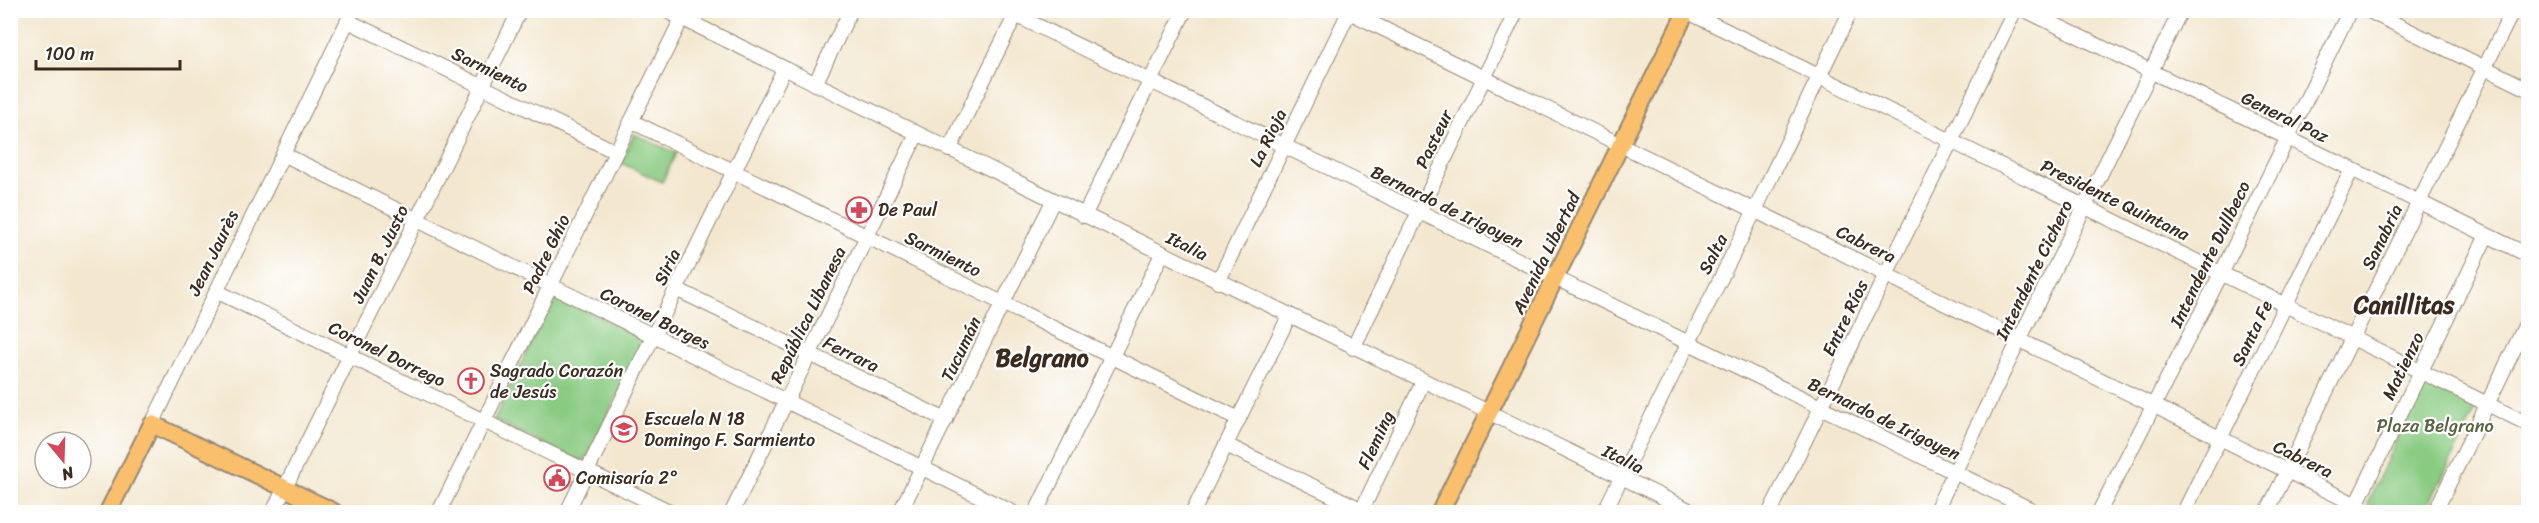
<svg xmlns="http://www.w3.org/2000/svg" width="2539" height="523" font-family="Sriracha,sans-serif">
<style>
.green{fill:#8acb82;stroke:#627a50;stroke-width:1.5}
.lines{fill:none;stroke-linecap:round;stroke-linejoin:round}
.minor-casing{stroke:#978876;stroke-width:16}
.major-casing{stroke:#978876;stroke-width:20}
.minor{stroke:#fff;stroke-width:14}
.major{stroke:#f9bf6d;stroke-width:16}
.labels{text-anchor:middle;dominant-baseline:central;stroke-width:4.5;stroke-linejoin:round;paint-order:stroke}
.street-label{font-size:18px;fill:#3b2a1e;stroke:#fff}
.poi-label{font-size:18px;fill:#3b2a1e;stroke:#fff;text-anchor:start}
.park-label{font-size:18px;fill:#576241;stroke:#fff}
.district-label{font-size:24px;font-weight:bold;fill:#3b2a1e;stroke:#fff}
</style>
<rect width="100%" height="100%" fill="#fff"/>
<filter id="ink" filterUnits="userSpaceOnUse"><feTurbulence type="fractalNoise" baseFrequency=".0167" numOctaves="2"/><feDisplacementMap in="SourceGraphic" scale="12" xChannelSelector="R" yChannelSelector="G"/><feConvolveMatrix kernelMatrix="1 2 1 2 8 2 1 2 1" color-interpolation-filters="sRGB"/></filter>
<filter id="wash" filterUnits="userSpaceOnUse"><feTurbulence type="fractalNoise" baseFrequency=".008" numOctaves="4" result="noise"/><feDisplacementMap in="SourceGraphic" scale="24" xChannelSelector="R" yChannelSelector="G"/><feGaussianBlur stdDeviation="1.35" result="paint"/><feColorMatrix in="noise" values="0 0 0 0 0 0 0 0 0 0 0 0 0 0 0 0 0 1.4 0 .05"/><feComposite in="paint" operator="in"/></filter>
<g filter="url(#wash)">
<rect width="100%" height="100%" fill="#f3e7cf"/>
<!-- green -->
<path class="green" d="M634 134 676 153 662 182 621 163Z
M554 295 645 339 584 463 494 420Z
M2423 382 2477 408 2425 512H2387L2367 504Z"/>
</g>
<g filter="url(#ink)">
<g class="lines">
<!-- minor casing -->
<g class="minor-casing">
<path id="minor" d="M665 10 1693 512
M1005 10 2036 512
M1345 10 2371 512
M1684 10 2528 424
M2025 10 2528 255
M2367 10 2528 89
M348 21 616 152
M815 84 851 10
M631 121 1239 419
M949 150 1018 10
M283 154 1012 512
M1084 216 1185 10
M1218 282 1350 10
M676 289 946 420
M216 291 671 512
M1353 348 1517 10
M152 424 353 10
M1226 445 1367 512
M2353 511 2487 235
M273 512 520 10
M439 512 685 12
M567 512 784 69
M732 512 917 134
M900 512 1053 201
M1036 512 1162 254
M1193 512 1289 316
M1361 512 1423 382
M1604 512 1755 210 1851 10
M1770 512 2015 10
M1935 512 2181 10
M2099 512 2222 272 2350 10
M2184 512 2352 169
M2267 512 2513 10
M2435 512 2528 320"/>
</g>
<!-- major casing -->
<g class="major-casing">
<path id="major" d="M108 512 152 424 334 512
M1440 512 1687 10"/>
</g>
<!-- minor -->
<use href="#minor" class="minor"/>
<!-- major -->
<use href="#major" class="major"/>
</g>
</g>
<!-- icons -->
<defs>
<g id="pharmacy-ring" transform="scale(1.35)"><circle r="9.5" fill="#fff" stroke="#d1495b" stroke-width="1.5"/><path d="M-2-6h4v4h4v4h-4v4h-4v-4h-4v-4h4Z" fill="#d1495b"/></g>
<g id="church-ring" transform="scale(1.35)"><circle r="9.5" fill="#fff" stroke="#d1495b" stroke-width="1.5"/><path d="M-1.2-6h2.4v3.5h3.3v2.4h-3.3V6h-2.4V-.1h-3.3v-2.4h3.3Z" fill="#d1495b"/></g>
<g id="school-ring" transform="scale(1.35)"><circle r="9.5" fill="#fff" stroke="#d1495b" stroke-width="1.5"/><path d="M0-5L7-2L0 1L-7-2ZM-4 1L0 2.5L4 1V4Q0 6-4 4Z" fill="#d1495b"/></g>
<g id="civic-ring" transform="scale(1.35)"><circle r="9.5" fill="#fff" stroke="#d1495b" stroke-width="1.5"/><path d="M-.6-6.5H3V-4.5H.6V-3L4-1V1h2V6H-6V1h2V-1L-.6-3ZM-1.2 2.5V6h2.4V2.5Z" fill="#d1495b"/></g>
</defs>
<g fill-rule="evenodd">
<use href="#pharmacy-ring" x="859" y="210"/>
<use href="#church-ring" x="471" y="381"/>
<use href="#school-ring" x="624" y="429"/>
<use href="#civic-ring" x="557" y="478"/>
</g>
<g class="labels">
<!-- street labels -->
<g class="street-label">
<text transform="translate(490 70) rotate(26)">Sarmiento</text>
<text transform="translate(2285 117) rotate(26)">General Paz</text>
<text transform="translate(1268 138) rotate(-64)">La Rioja</text>
<text transform="translate(1434 139) rotate(-64)">Pasteur</text>
<text transform="translate(2115 200) rotate(26)">Presidente Quintana</text>
<text transform="translate(1447 207) rotate(26)">Bernardo de Irigoyen</text>
<text transform="translate(2382 237) rotate(-64)">Sanabria</text>
<text transform="translate(1866 244) rotate(26)">Cabrera</text>
<text transform="translate(1187 246) rotate(26)">Italia</text>
<text transform="translate(213 253) rotate(-64)">Jean Jaurès</text>
<text transform="translate(1546 253) rotate(-64)">Avenida Libertad</text>
<text transform="translate(380 254) rotate(-64)">Juan B. Justo</text>
<text transform="translate(546 254) rotate(-64)">Padre Ghio</text>
<text transform="translate(943 254) rotate(26)">Sarmiento</text>
<text transform="translate(1713 254) rotate(-63)">Salta</text>
<text transform="translate(2210 254) rotate(-64)">Intendente Dullbeco</text>
<text transform="translate(667 267) rotate(-64)">Siria</text>
<text transform="translate(2034 270) rotate(-64)">Intendente Cichero</text>
<text transform="translate(808 315) rotate(-64)">República Libanesa</text>
<text transform="translate(655 318) rotate(26)">Coronel Borges</text>
<text transform="translate(1845 318) rotate(-64)">Entre Ríos</text>
<text transform="translate(2252 333) rotate(-64)">Santa Fe</text>
<text transform="translate(961 349) rotate(-64)">Tucumán</text>
<text transform="translate(387 354) rotate(26)">Coronel Dorrego</text>
<text transform="translate(851 354) rotate(26)">Ferrara</text>
<text transform="translate(2403 366) rotate(-64)">Matienzo</text>
<text transform="translate(1884 419) rotate(26)">Bernardo de Irigoyen</text>
<text transform="translate(1376 440) rotate(-65)">Fleming</text>
<text transform="translate(1623 459) rotate(26)">Italia</text>
<text transform="translate(2303 459) rotate(26)">Cabrera</text>
</g>
<!-- poi labels -->
<g class="poi-label">
<text x="878" y="210">De Paul</text>
<text x="490" y="371">Sagrado Corazón<tspan x="490" dy="21">de Jesús</tspan></text>
<text x="644" y="419">Escuela N 18<tspan x="644" dy="21">Domingo F. Sarmiento</tspan></text>
<text x="576" y="478">Comisaría 2°</text>
</g>
<!-- park labels -->
<g class="park-label">
<text x="2435" y="426">Plaza Belgrano</text>
</g>
<!-- district labels -->
<g class="district-label">
<text x="2404" y="305">Canillitas</text>
<text x="1042" y="358">Belgrano</text>
</g>
</g>
<!-- margin -->
<rect width="2539" height="523" fill="none" stroke="#fff" stroke-width="36"/>
<!-- north arrow -->
<g transform="translate(63 460) rotate(161)"><circle r="28" fill="#ffffff" stroke="#b1aaa5" stroke-width="1.5"/>
<path d="M0-4.5L10 22L0 15L-10 22Z" fill="#d1495b"/>
<text y="-9" font-size="16" font-weight="bold" text-anchor="middle" fill="#3b2a1e">N</text>
</g>
<!-- scale -->
<path d="M36 60v9h144v-9" fill="none" stroke="#3b2a1e" stroke-width="3"/>
<text x="45" y="60" font-size="18" fill="#3b2a1e" stroke="#ffffff" stroke-width="4.5" paint-order="stroke">100 m</text>
</svg>
